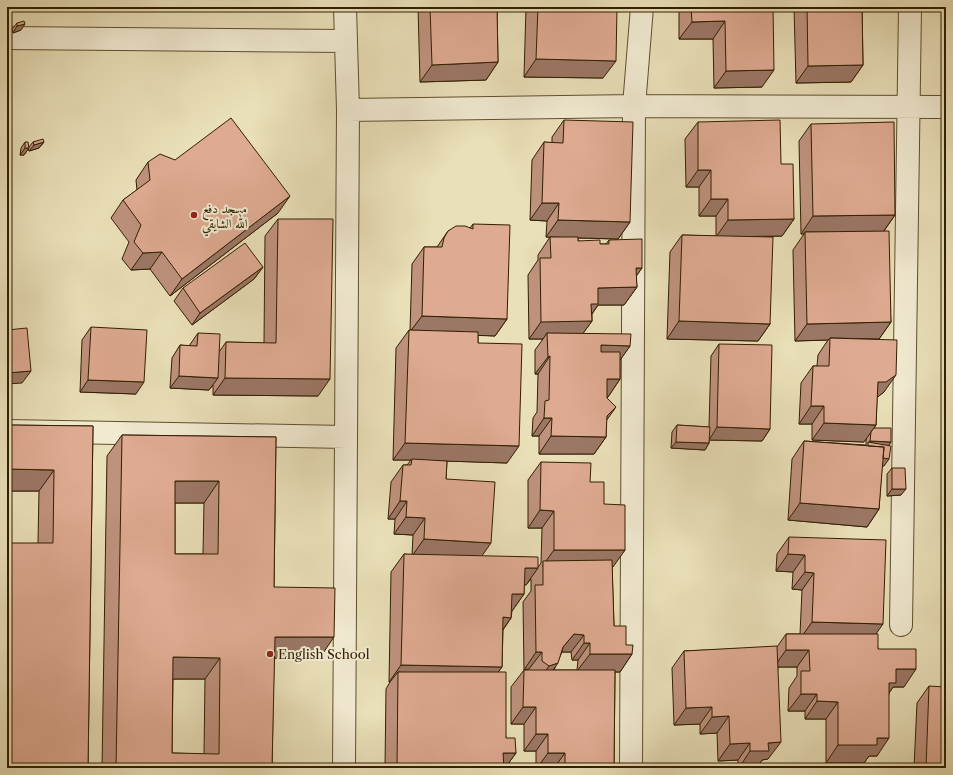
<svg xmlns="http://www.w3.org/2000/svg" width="953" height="775" font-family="'Libre Caslon Text',Amiri,serif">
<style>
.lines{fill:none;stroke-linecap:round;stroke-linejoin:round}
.minor-casing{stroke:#604e2e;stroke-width:24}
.minor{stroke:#f1ead1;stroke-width:22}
.wall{fill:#bf927e;stroke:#321e00;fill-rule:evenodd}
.shaded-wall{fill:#9b7766;stroke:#321e00}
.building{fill:#deaa92;stroke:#321e00;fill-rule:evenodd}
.poi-dot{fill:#8f2418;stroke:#f1ead1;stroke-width:1.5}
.labels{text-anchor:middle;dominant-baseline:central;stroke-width:4;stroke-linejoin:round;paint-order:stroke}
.poi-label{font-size:13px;fill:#321e00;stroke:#f1ead1;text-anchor:start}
</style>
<rect width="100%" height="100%" fill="#e9dfb8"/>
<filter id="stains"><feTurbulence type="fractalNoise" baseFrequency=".005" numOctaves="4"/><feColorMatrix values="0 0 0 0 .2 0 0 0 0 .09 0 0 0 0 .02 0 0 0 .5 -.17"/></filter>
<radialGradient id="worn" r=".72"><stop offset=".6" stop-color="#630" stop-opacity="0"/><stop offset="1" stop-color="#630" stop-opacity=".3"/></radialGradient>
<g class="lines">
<!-- minor casing -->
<g class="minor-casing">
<path id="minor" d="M7 38 346 41
M348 110 634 106 946 107
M7 431 346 437
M901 625 910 7
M344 768 348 110 345 7
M631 768 634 106 642 7"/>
</g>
<!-- minor -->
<use href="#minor" class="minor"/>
</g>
<!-- wall -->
<path class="wall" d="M418 7H497L498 62 486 80 420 82Z
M526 7H617L603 78 524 77Z
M679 7H773L762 87 714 88 713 39H679Z
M794 7H862L863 65 851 82 796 83Z
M17 23 21 30 13 33 12 29Z
M564 120 630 222 618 239 578 238V241L600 244H606L609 240 642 268 636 276 637 287 624 305H598L592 314V321L583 333 630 346 620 360V379L608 397H607L606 437 594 454H539V436H532L533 418 537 412 538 374H535V350L543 339H529L528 275 538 260V255L550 237H555H546L547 221 530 220 532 160 544 142 552 143V137Z
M698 122 781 164 794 219 782 236 752 237 770 324 758 341 667 339 670 252 682 235 716 236V216H699V187H686L685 139Z
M811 124 895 215 884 231 891 322 879 339 884 392 877 397 876 425 874 428 891 442 888 446 884 466 882 465 879 509 867 527 788 520 792 459 804 441 866 445V439L864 442 812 440V424H799L801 383 813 366H817L818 355 828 340 795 341 793 250 804 234H801L799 141Z
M25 142 29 147 33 142H44L39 148 29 151 28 149 24 155H20L21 148Z
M148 162 278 213 170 296 150 269 131 270 122 259 129 242 111 218 123 200 137 190 136 180Z
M278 219 318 396 213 395V385L209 390 170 388 172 358 180 345 189 346 198 333 219 352 226 342 264 343 265 236Z
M473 224 507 319 495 336 478 335V343L507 463 447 461 446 479 481 556 538 567 541 563 542 528H528V480L541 462 590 482 604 504 625 550 612 567 614 626 632 654 620 672H615L614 768H536V751H524V724H511V687L524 670 523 602 531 591V579L526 585H524V594L512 611 511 618 503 630 502 667 498 672 506 738 516 753 505 768H385L386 689 390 682H389L391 572 404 554 412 555 413 535 394 534 395 519H388L391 482 403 465H407L411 460H393L396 348 409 330 410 331 412 264 424 247H437L448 231 470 228ZM562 652H571L572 660H578L577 670H554Z
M263 267 254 279 192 325 174 301 183 288Z
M91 327 136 394 80 392 82 340Z
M719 344 770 429 762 441 709 440V443L705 450 671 448 672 432 677 425 709 427 711 356Z
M7 425 93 426 88 768 38 543 39 491H7Z
M122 435 276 437 274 587 319 659 274 658 272 768H102L107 456ZM175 503H204L203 554H175ZM173 679H205L204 754 172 753Z
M892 468 901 495 887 496V474Z
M789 537 876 634 878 649 904 687H893L889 693 877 756H869L864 763H826V719H805V711H788L789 688 797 676V667H778L768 759 762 760 757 768H738V760L718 761 717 733 700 734V724L674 725 672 668 684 651 777 647 786 634H800L802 590 792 589 793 572 776 571 777 554Z
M929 686 946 768H914L917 703Z"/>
<!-- shaded-wall -->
<path class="shaded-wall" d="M725 21 713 39H679L692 22Z
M25 24 21 30 13 33 17 26Z
M536 59 616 61 603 78 524 77Z
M498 62 486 80 420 82 432 65Z
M863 65 851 82 796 83 808 66Z
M774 70 762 87 714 88 726 71Z
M44 142 39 148 29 151 34 145Z
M25 148H29L24 155H20Z
M698 170H711L699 187H686Z
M290 196 278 213 170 296 182 279Z
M711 199H728L716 216H699Z
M542 203H559L547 221 530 220Z
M895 215 883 232H805L804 234H801L813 216Z
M794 219 782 236 716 237 728 220Z
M558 220 630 222 618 239 546 237Z
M162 252 150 269 131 270 143 253Z
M263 267 254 279 192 325 200 313Z
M636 268H642L630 285Z
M637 287 624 305H598L587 321H592L579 339 547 333 543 339H529L541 322 598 288Z
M422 316 507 319 495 336 409 333Z
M679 321 770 324 758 341 667 339Z
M891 322 879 339 830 338 828 340 795 341 807 324Z
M601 345 630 346 618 363H589Z
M550 356 538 374H535L548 357Z
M31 371 22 383 7 384V373Z
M896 375 884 392 874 400 878 382Z
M179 376 218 378 209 390 170 388Z
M225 378 330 379 318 396 213 395Z
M607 379H620L608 397H595Z
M88 380 144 382 136 394 80 392Z
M811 406H824L812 424H799Z
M616 407 604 424 607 416Z
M544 418H552L539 436H532Z
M824 423 876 425 864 442 812 440Z
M717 427 770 429 762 441 709 440Z
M551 436 606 437 594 454H539Z
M870 441 891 442 886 449 868 444Z
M676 442 709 443 705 450 671 448Z
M405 443 519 446 507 463 412 460V459L411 460H393Z
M866 456 889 459 884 466 862 462Z
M7 469 54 470 39 491H7Z
M175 481H219L204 503H160Z
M892 489H906L901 495 887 496Z
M400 501H407L395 519H388Z
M800 503 879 509 867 527 788 520Z
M540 510 554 511 542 528H528Z
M406 517 425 518 413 535 394 534Z
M424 539 491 543 479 560 412 556Z
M554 550H625L613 567H543V565Z
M788 554 805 555 793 572 776 571Z
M525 568H538L526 585H512Z
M805 572 814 573 802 590 792 589Z
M512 594H524L512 611H500Z
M503 617 511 618 499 635Z
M812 622 883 624 871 641 800 639Z
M574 634 584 635 571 652H562L563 647Z
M275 637H334L319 659 260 658Z
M584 643H590L578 660H572Z
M786 650H809L797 667H774Z
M536 652H542L529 669 524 670Z
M590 654H632L620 672 577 671Z
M173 657 220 658 205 679H158Z
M558 663 546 680 537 684 549 666Z
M401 665 502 667 489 685 398 672 390 682H389Z
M896 669H916L904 687H893L884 701 886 687Z
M801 694H817L805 711H788Z
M817 701 838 702 826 719H805Z
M523 707H536L524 724H511Z
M712 707 700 724 674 725 686 708Z
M729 716 717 733 700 734 712 717Z
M536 734H548L536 751H524Z
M877 738H889L877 756H869L864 763H826L838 745Z
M781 742 768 759 762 760 757 768H739L750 751 768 743Z
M750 743 738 760 718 761 730 744Z
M503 753H516L505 768H493Z
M548 753H565L554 768H537Z"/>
<!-- building -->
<path class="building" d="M430 7H497L498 62 432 65Z
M538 7H617L616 61 536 59Z
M691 7H773L774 70 726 71 725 21 692 22Z
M807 7H862L863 65 808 66Z
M24 21 25 24 17 26V23Z
M231 118 290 196 182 279 162 252 143 253 134 242 141 225 123 200 150 180 148 162 160 154 175 160Z
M564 120 633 122 630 222 558 220 559 203H542L544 142 563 143Z
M780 120 781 164H793L794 219 728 220V199H711V170H698V122Z
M894 122 895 215 813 216 811 124Z
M43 139 44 142 34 145 33 142Z
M25 142H28L29 148H25Z
M278 219H333L330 379 225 378 226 342 276 343Z
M473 224 510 225 507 319 422 316 424 247H442L444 238 448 231 456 226H465L473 229Z
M889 231 891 322 807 324 805 232Z
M682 235 773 237 770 324 679 321Z
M550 237H578V241L600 240V244H609V240L642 239V268H636L637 287 598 288V304H591L592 321 541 322 540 258H551Z
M245 243 263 267 200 313 183 288Z
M91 327 147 330 144 382 88 380Z
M27 328 31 371 7 373V330Z
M409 330 478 332V343L522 344 519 446 405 443Z
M198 333 220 334 218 378 179 376 180 345 197 346Z
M547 333 631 334 630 346 601 345V352H620V379H607V398L616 407 607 416 606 437 551 436 552 418H544L545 401 549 400 550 356 548 357Z
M830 338 897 340 896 375 886 382H878L876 425 824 423V406H811L813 366H829Z
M719 344 772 345 770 429 717 427Z
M7 425 93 426 88 768H7V543H53L54 470 7 469Z
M677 425 710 427 709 443 676 442Z
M874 428H891V442L870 441 871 432Z
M122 435 276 437 274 587 335 588 334 637H275L272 768H116ZM175 481H219L218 554H175ZM173 657 220 658 219 754 172 753Z
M804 441 884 447 879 509 800 503Z
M868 442 891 446 889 459 883 458 884 447 868 446Z
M412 459 447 461 446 479 495 482 491 543 424 539 425 518 406 517 407 501H400L403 465H411Z
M541 462 591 463 590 482H604V504L625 505V550H554V511L540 510Z
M892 468H905L906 489H892Z
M789 537 886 540 883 624 812 622 814 573 805 572V555L788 554Z
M404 554 538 557V568H525L524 594H512L511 618 503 617 502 667 401 665Z
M612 560 614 626H626V645H633L632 654H590V643H584V635L574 634 563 647 558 663 549 666 542 661V652H536L535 585H543V561Z
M786 634H878V649H916V669H896V683H889V738H877V745H838V702L817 701V694H801V671H810L809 650H786Z
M777 646 781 742 768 743 769 751H750V743L730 744 729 716 712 717V707L686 708 684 651Z
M524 670H615L614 768H565V753H548V734H536V707H523Z
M398 672H506V738H515L516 753H503L504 768H397Z
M929 686 946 687V768H926Z"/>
<!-- markers -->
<g class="poi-dot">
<circle cx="194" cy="215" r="4"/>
<circle cx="270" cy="654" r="4"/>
</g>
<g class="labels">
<!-- poi labels -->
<g class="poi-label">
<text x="202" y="208">مسجد دفع<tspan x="202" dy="15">الله الشايقي</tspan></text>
<text x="278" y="654">English School</text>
</g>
</g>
<!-- margin -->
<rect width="953" height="775" fill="none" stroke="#e9dfb8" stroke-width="24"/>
<rect x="8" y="8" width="937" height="759" fill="none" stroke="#321e00" stroke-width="2"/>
<rect x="12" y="12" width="929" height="751" fill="none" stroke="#321e00"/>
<rect width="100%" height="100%" filter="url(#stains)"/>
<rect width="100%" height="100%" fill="url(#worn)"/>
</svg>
